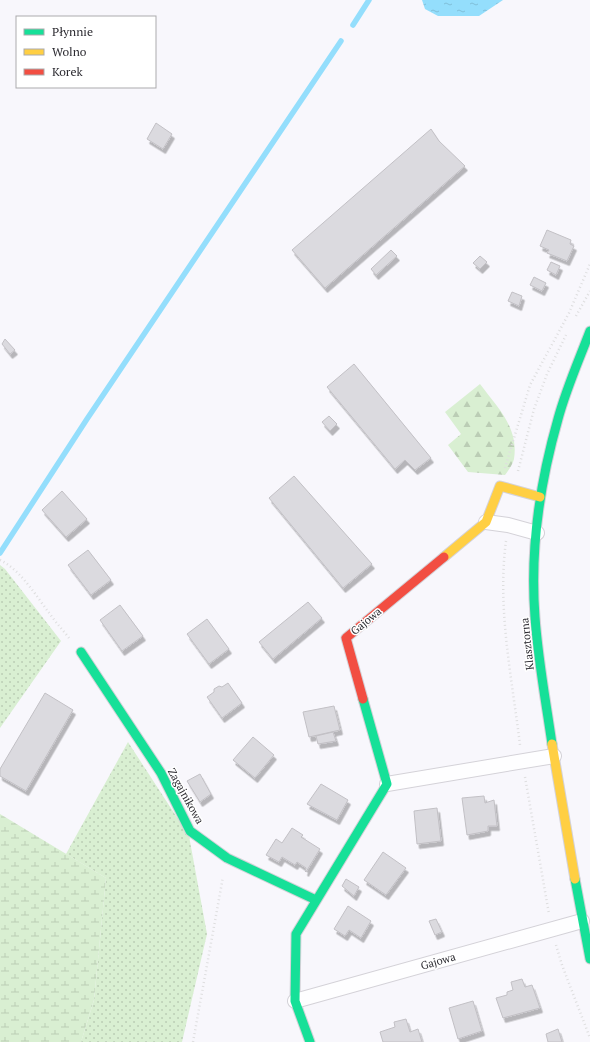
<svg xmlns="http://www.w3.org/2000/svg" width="590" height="1042" font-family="'PT Serif',serif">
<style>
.grass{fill:url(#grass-dots)}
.forest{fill:url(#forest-firs)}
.wetland{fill:url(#wetland-marsh)}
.water{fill:url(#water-ripples)}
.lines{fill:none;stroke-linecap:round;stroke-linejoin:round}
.stream{stroke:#94defc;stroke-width:5.5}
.building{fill:#dbdadf;stroke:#c2c0c5;filter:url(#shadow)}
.street-casing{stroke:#d4d2d8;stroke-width:16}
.fast-casing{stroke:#d4d2d8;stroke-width:11}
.slow-casing{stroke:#d4d2d8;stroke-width:11}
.jam-casing{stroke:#d4d2d8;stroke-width:11}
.path{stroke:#dededf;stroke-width:2.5;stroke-dasharray:1 3;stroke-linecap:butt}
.street{stroke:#fefeff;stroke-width:14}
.fast{stroke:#16e098;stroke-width:9}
.slow{stroke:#ffcf43;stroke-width:9}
.jam{stroke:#f24e42;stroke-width:9}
.labels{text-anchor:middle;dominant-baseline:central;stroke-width:3;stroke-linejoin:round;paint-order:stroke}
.street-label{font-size:11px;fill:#2d2c32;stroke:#fff}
</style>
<defs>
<pattern id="grass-dots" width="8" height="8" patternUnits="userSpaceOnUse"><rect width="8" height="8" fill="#d9efd2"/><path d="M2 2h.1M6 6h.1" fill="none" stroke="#bbcdb5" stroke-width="1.8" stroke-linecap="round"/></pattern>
<pattern id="forest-firs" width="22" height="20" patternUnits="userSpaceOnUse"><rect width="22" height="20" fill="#d9efd2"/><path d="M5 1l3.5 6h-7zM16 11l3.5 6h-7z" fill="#bbcdb5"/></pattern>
<pattern id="wetland-marsh" width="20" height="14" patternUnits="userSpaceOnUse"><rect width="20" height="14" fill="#d9efd2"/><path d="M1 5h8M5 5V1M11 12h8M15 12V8" fill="none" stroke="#bbcdb5"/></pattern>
<pattern id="water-ripples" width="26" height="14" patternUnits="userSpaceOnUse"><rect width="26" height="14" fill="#94defc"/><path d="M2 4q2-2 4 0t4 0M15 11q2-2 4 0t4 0" fill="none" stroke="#80bfd8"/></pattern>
<filter id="shadow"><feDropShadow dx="2.5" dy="4.5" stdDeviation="0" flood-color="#0004"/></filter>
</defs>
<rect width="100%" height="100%" fill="#f8f7fc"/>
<!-- grass -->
<path class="grass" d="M0 565 5 569 61 641 0 728Z
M128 742 189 836 207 934 182 1042H81L94 1000 106 878 66 854Z"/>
<!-- forest -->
<path class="forest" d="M480 384C497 407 519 427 514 459 513 464 508 471 505 475L468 472 448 445 461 434 445 412Z"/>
<!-- wetland -->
<path class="wetland" d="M0 814 106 878 94 1000 81 1042H0Z"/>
<!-- water -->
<path class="water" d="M422 0H503L479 16H438L425 9Z"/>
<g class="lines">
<!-- stream -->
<path class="stream" d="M353 25 369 0
M0 553 87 419 341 41"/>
</g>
<!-- building -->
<path class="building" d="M156 123 172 134 163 149 147 139Z
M431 129 439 141 465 166 325 288 292 250Z
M547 230 571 240 570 244 574 246 567 261 547 253 549 250 540 246Z
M391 250 397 256 376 275 371 269Z
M480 256 487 262 480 269 473 263Z
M551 262 560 266 556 275 547 270Z
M534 277 546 283 542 291 530 285Z
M512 292 522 296 519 306 508 301Z
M5 339 15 350 10 354 2 344Z
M354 364 431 458 415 470 405 460 395 469 327 387Z
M329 416 337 424 330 431 322 422Z
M294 476 372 564 343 588 269 498Z
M62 491 87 519 66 537 42 510Z
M88 550 111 580 91 595 68 565Z
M308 602 322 618 273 659 259 642Z
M120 605 143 636 122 651 100 620Z
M207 619 229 649 209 664 187 634Z
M228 683 242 703 222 718 207 697 214 692V689L219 686 222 687Z
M45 693 73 710 26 791 0 776V769Z
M334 706 340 730 309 737 303 712Z
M333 732 336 741 318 744 316 736Z
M253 737 274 755 255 778 233 760Z
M200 774 211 794 200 802 187 781Z
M321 784 348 800 337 820 307 804Z
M484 796 485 803 494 800 497 826H488V831L467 835 462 798Z
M437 808 441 841 417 844 414 811Z
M292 828 303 835 301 837 320 849 306 872 305 871 306 868 297 862 295 865 282 857 279 862 266 855 276 839 282 843Z
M383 852 406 868 386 895 364 880Z
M346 879 359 887 354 896 342 886Z
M348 906 371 921 361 938 349 930 345 936 334 929Z
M436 919 442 932 435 935 429 921Z
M522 979 525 987 532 985 540 1008 503 1018 496 998 507 995V992L513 990 511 982Z
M473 1001 482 1031 458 1039 449 1008Z
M406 1019 410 1032 418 1029 422 1042H383L380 1032 395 1027 394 1022Z
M558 1029 562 1042H548L546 1034Z"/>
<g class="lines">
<!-- street casing -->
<g class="street-casing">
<path id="street" d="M486 522 508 525 537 533
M387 784 554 756
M295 1001 582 921"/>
</g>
<!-- fast casing -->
<g class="fast-casing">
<path id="fast" d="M81 652 161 773 190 831 227 858 316 900
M552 744C546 702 538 660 535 617 530 552 540 482 558 419 566 389 579 360 590 331
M575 879 590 959
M310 1042 295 1001 296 934 387 784 363 699"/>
</g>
<!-- slow casing -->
<g class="slow-casing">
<path id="slow" d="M444 557 486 522 500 486 540 497
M552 744 575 879"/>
</g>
<!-- jam casing -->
<g class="jam-casing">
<path id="jam" d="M363 699 346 638 444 557"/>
</g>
<!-- path -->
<path class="path" d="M576 316 590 291
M505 468 530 385 569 313 590 264
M518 471 534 409 547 374 566 335
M506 541C497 609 512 678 520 745
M0 560C21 570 36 596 50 614 56 623 63 630 69 638
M525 777 549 914
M556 945 562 965 590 1038
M193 1042 223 877"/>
<!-- street -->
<use href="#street" class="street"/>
<!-- fast -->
<use href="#fast" class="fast"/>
<!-- slow -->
<use href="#slow" class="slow"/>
<!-- jam -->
<use href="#jam" class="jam"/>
</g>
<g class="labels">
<!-- street labels -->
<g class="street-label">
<text transform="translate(366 621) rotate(-40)">Gajowa</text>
<text transform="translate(527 644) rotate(-96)">Klasztorna</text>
<text transform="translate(186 796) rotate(61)">Zagajnikowa</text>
<text transform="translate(438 961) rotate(-16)">Gajowa</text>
</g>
</g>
<!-- legend -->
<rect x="16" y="16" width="140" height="72" fill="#ffffff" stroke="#ababad"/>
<rect x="24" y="29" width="20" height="6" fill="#16e098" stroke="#ababad"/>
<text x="52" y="36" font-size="12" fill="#2d2c32">Płynnie</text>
<rect x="24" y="49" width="20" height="6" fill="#ffcf43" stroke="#ababad"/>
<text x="52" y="56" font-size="12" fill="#2d2c32">Wolno</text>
<rect x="24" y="69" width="20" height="6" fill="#f24e42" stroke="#ababad"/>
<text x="52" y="76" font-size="12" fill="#2d2c32">Korek</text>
</svg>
